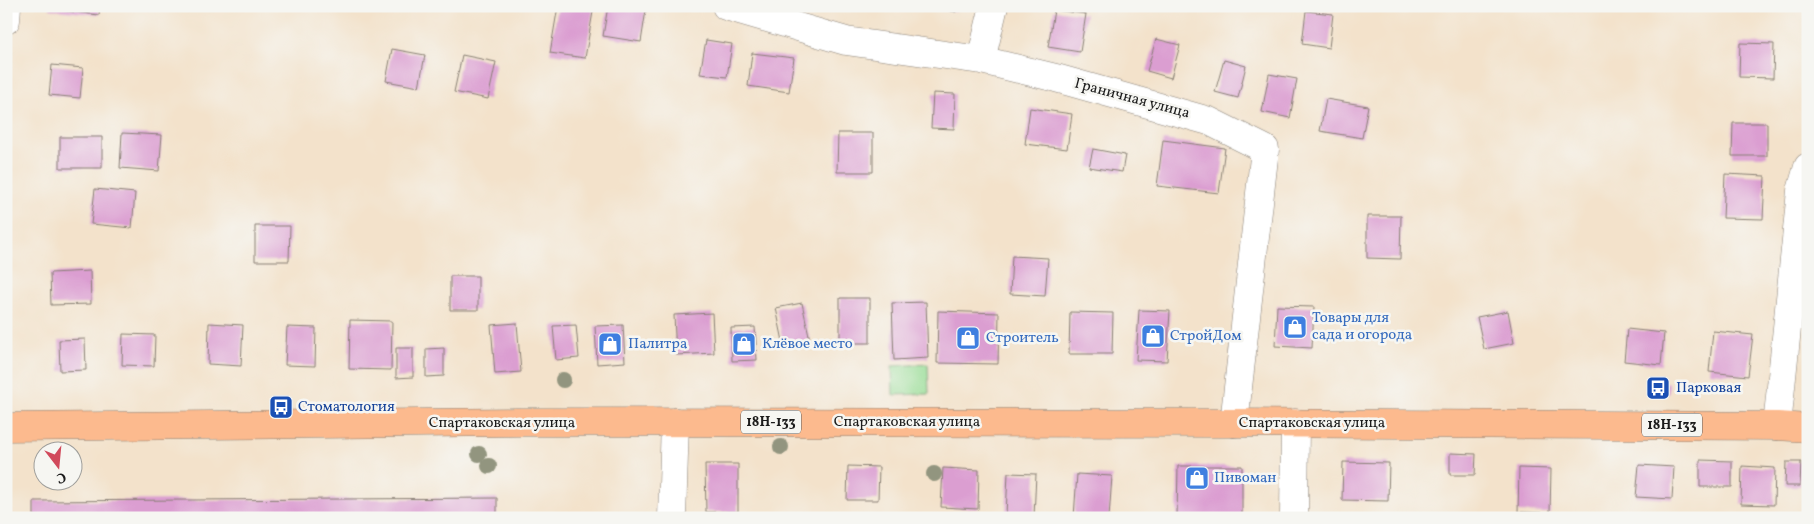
<svg xmlns="http://www.w3.org/2000/svg" width="1814" height="524" font-family="Vollkorn,serif">
<style>
.green{fill:#99dd96;stroke:#5a7c59}
.building{fill:#db9ed1}
.lines{fill:none;stroke-linecap:round;stroke-linejoin:round}
.minor-casing{stroke:#887f74;stroke-width:29}
.major-casing{stroke:#887f74;stroke-width:29}
.minor{stroke:#fff;stroke-width:28}
.major{stroke:#fcba8e;stroke-width:28}
.tree{fill:#92957f}
.labels{text-anchor:middle;dominant-baseline:central;stroke-width:5;stroke-linejoin:round;paint-order:stroke}
.shield{fill:#f6f6f2;stroke:#5d5d5c;stroke-width:1}
.shield-label{font-size:14px;font-weight:bold;fill:#1c1c1c}
.street-label{font-size:15px;fill:#1c1c1c;stroke:#f6f6f2}
.shop-label{font-size:15px;fill:#366cbe;stroke:#f6f6f2;text-anchor:start}
.transit-label{font-size:15px;fill:#164399;stroke:#f6f6f2;text-anchor:start}
</style>
<rect width="100%" height="100%" fill="#f6f6f2"/>
<filter id="ink" filterUnits="userSpaceOnUse"><feTurbulence type="fractalNoise" baseFrequency=".02" numOctaves="2"/><feDisplacementMap in="SourceGraphic" scale="10" xChannelSelector="R" yChannelSelector="G"/><feConvolveMatrix kernelMatrix="1 2 1 2 8 2 1 2 1" color-interpolation-filters="sRGB"/></filter>
<filter id="wash" filterUnits="userSpaceOnUse"><feTurbulence type="fractalNoise" baseFrequency=".0096" numOctaves="4" result="noise"/><feDisplacementMap in="SourceGraphic" scale="20" xChannelSelector="R" yChannelSelector="G"/><feGaussianBlur stdDeviation="1.12" result="paint"/><feColorMatrix in="noise" values="0 0 0 0 0 0 0 0 0 0 0 0 0 0 0 0 0 1.4 0 .05"/><feComposite in="paint" operator="in"/></filter>
<g filter="url(#wash)">
<rect width="100%" height="100%" fill="#f3e2cb"/>
<!-- green -->
<path class="green" d="M928 364 929 394 893 395 892 366Z"/>
<g id="blocks">
<!-- building -->
<path class="building" d="M50 6H100L99 15 50 9Z
M558 6H594L585 58 550 53Z
M608 6H623L646 10 641 42 603 36Z
M927 6H957L956 12Z
M1746 6H1774V9L1746 8Z
M1054 10 1086 14 1080 52 1048 47Z
M1306 11 1333 14 1329 48 1302 44Z
M1156 39 1180 45 1171 78 1147 71Z
M706 40 732 44 727 77 700 74Z
M1740 43 1774 44 1773 78 1739 77Z
M392 49 425 55 419 87 386 81Z
M752 53 794 58 789 92 748 86Z
M462 55 496 62 488 99 454 92Z
M1224 60 1246 66 1238 98 1215 92Z
M52 65 83 68 80 98 49 95Z
M1269 74 1297 79 1290 118 1262 112Z
M933 93 955 94 954 129 931 128Z
M1326 99 1368 106 1362 138 1320 131Z
M1030 108 1072 114 1067 149 1025 144Z
M1733 123H1767V156H1732Z
M122 133 162 135 159 171 120 168Z
M838 133H873V172H837Z
M60 137H102V168H60Z
M1163 140 1225 148 1219 193 1157 186Z
M1093 149 1125 155 1122 172 1089 167Z
M1725 174 1765 176 1763 219 1723 218Z
M95 189 135 193 132 228 91 224Z
M1367 216H1401L1400 259 1367 258Z
M255 226H290L289 261H255Z
M1012 256 1048 258 1045 296 1010 294Z
M90 271 91 304 51 305 50 273Z
M450 276H478V310H450Z
M840 298H870V343H840Z
M926 302 928 358 894 360 892 303Z
M802 303 810 340 784 346 776 308Z
M1277 306 1314 307 1312 348 1275 346Z
M1139 310 1170 311 1167 361 1136 360Z
M938 311 999 313 998 364 937 363Z
M1508 311 1514 343 1484 349 1477 317Z
M1070 312 1113 313 1112 354H1069Z
M712 313 714 353 676 355 674 315Z
M350 320 392 321 391 370 349 369Z
M209 323 243 325 241 366 208 364Z
M517 323 521 372 495 374 491 325Z
M576 325 579 358 556 360 553 326Z
M623 325 625 362 597 364 595 326Z
M287 327 316 328 315 366 285 365Z
M755 327 757 360 732 361 731 328Z
M1627 329 1664 333 1661 365 1624 361Z
M1713 331 1753 335 1748 376 1709 372Z
M123 334 155 335 154 366 122 365Z
M85 339 86 370 60 371 59 340Z
M396 348H413V377L396 378Z
M444 348V376L426 377V349Z
M1669 383V394H1648V384Z
M1450 453 1476 454 1475 475H1450Z
M1700 460 1732 461V487H1700Z
M1343 462 1389 463 1388 501 1342 500Z
M1786 462H1801L1800 486H1785Z
M705 464H738V512H706Z
M1639 465 1674 467 1672 499 1636 497Z
M848 466 879 467 878 500H847Z
M1178 466H1242V518H1177Z
M1742 466 1775 468 1774 505 1741 504Z
M943 468 979 470 978 509 941 507Z
M1519 468 1551 469 1550 513 1518 512Z
M1008 473 1036 474 1034 517 1006 515Z
M1077 474 1112 476 1109 518 1074 517Z
M497 498V518H34V501Z"/>
</g>
</g>
<g filter="url(#ink)">
<use href="#blocks" fill-opacity="0" stroke="#887f74" stroke-width="1"/>
<g class="lines">
<!-- minor casing -->
<g class="minor-casing">
<path id="minor" d="M726 6 846 41 981 60 1056 78 1209 121 1265 149 1234 423
M6 20 7 6
M981 60 994 6
M1777 426 1801 191 1808 167
M672 518 675 422
M1294 518 1295 423"/>
</g>
<!-- major casing -->
<g class="major-casing">
<path id="major" d="M6 427 516 422 1234 423 1777 426 1808 428"/>
</g>
<!-- minor -->
<use href="#minor" class="minor"/>
<!-- major -->
<use href="#major" class="major"/>
</g>
<!-- trees -->
<g class="tree">
<circle cx="563" cy="380" r="8"/>
<circle cx="781" cy="447" r="8"/>
<circle cx="479" cy="454" r="8"/>
<circle cx="489" cy="466" r="8"/>
<circle cx="934" cy="474" r="8"/>
</g>
</g>
<!-- icons -->
<defs>
<g id="shop-square" transform="scale(1.25)"><rect x="-9" y="-9" width="18" height="18" rx="4" fill="#3f7fe0" stroke="#f6f6f2"/><path d="M-5-2.5h2.3a2.7 3.5 0 0 1 5.4 0H5L5.5 6h-11ZM-1.5-2.5h3a1.5 2.3 0 0 0-3 0Z" fill="#fff"/></g>
<g id="bus-square" transform="scale(1.25)"><rect x="-9" y="-9" width="18" height="18" rx="4" fill="#1a4fb4" stroke="#f6f6f2"/><path d="M-5-6H5V4H4V6H2V4H-2V6H-4V4H-5ZM-3.5-4V0h7V-4ZM-3.5 1.2v1.5H-2V1.2ZM2 1.2v1.5H3.5V1.2Z" fill="#fff"/></g>
</defs>
<g fill-rule="evenodd">
<use href="#shop-square" x="1295" y="327"/>
<use href="#shop-square" x="1153" y="336"/>
<use href="#shop-square" x="968" y="338"/>
<use href="#shop-square" x="610" y="344"/>
<use href="#shop-square" x="744" y="344"/>
<use href="#bus-square" x="1658" y="388"/>
<use href="#bus-square" x="281" y="407"/>
<use href="#shop-square" x="1197" y="478"/>
</g>
<g class="labels">
<!-- shield labels -->
<g class="shield">
<rect x="741" y="410.5" width="60" height="23" rx="4"/>
<rect x="1642" y="413.5" width="60" height="23" rx="4"/>
</g>
<g class="shield-label">
<text x="771" y="422">18Н-133</text>
<text x="1672" y="425">18Н-133</text>
</g>
<!-- street labels -->
<g class="street-label">
<text transform="translate(1132 99) rotate(15)">Граничная улица</text>
<text x="907" y="422">Спартаковская улица</text>
<text x="502" y="423">Спартаковская улица</text>
<text x="1312" y="423">Спартаковская улица</text>
</g>
<!-- shop labels -->
<g class="shop-label">
<text x="1312" y="318">Товары для<tspan x="1312" dy="17">сада и огорода</tspan></text>
<text x="1170" y="336">СтройДом</text>
<text x="986" y="338">Строитель</text>
<text x="628" y="344">Палитра</text>
<text x="762" y="344">Клёвое место</text>
<text x="1214" y="478">Пивоман</text>
</g>
<!-- transit labels -->
<g class="transit-label">
<text x="1676" y="388">Парковая</text>
<text x="298" y="407">Стоматология</text>
</g>
</g>
<!-- margin -->
<rect width="1814" height="524" fill="none" stroke="#f6f6f2" stroke-width="25"/>
<!-- north arrow -->
<g transform="translate(58 466) rotate(164)"><circle r="24" fill="#f6f6f2" stroke="#9f9f9c"/>
<path d="M0-4L9 19L0 12L-9 19Z" fill="#d1495b"/>
<text y="-8" font-size="14" font-weight="bold" text-anchor="middle" fill="#1c1c1c">С</text>
</g>
</svg>
